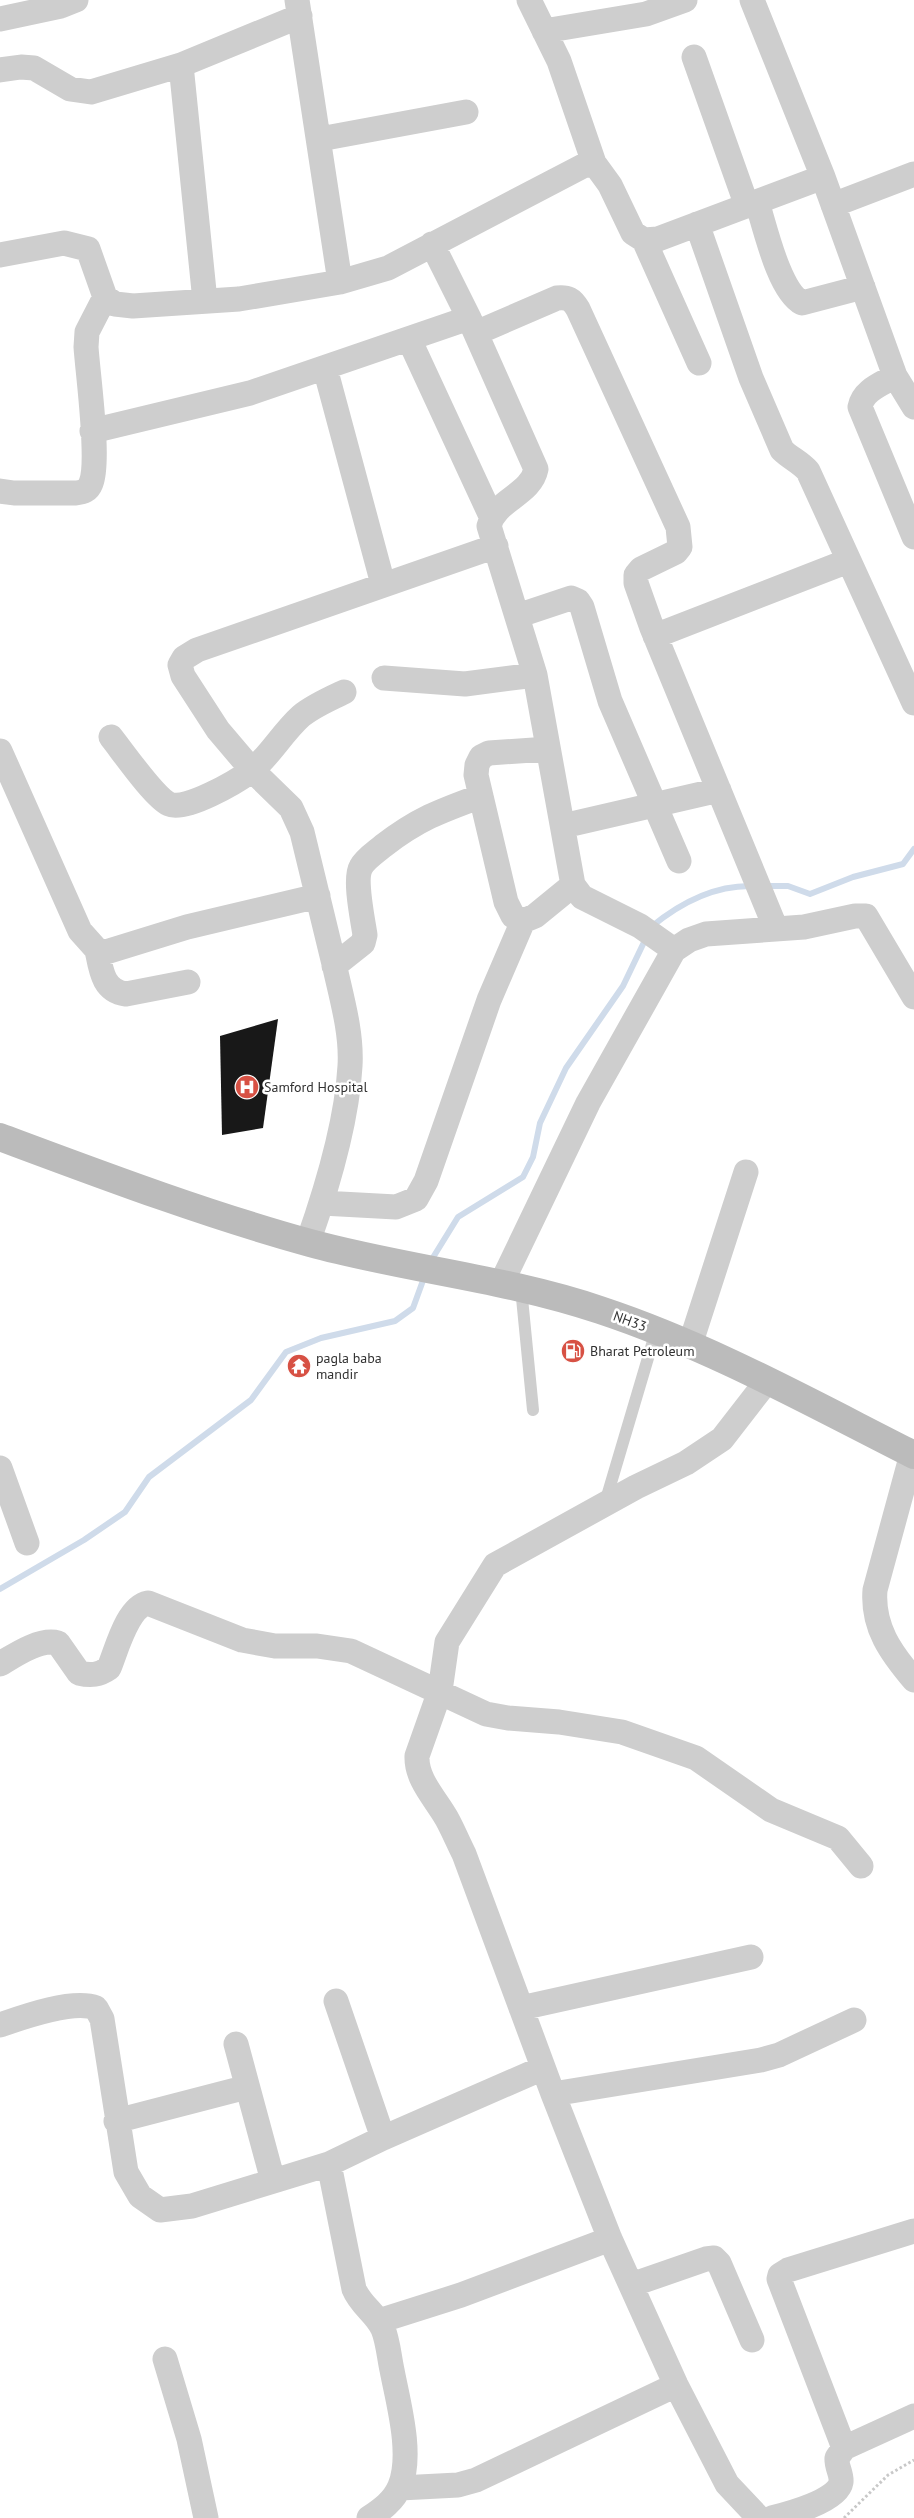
<svg xmlns="http://www.w3.org/2000/svg" width="914" height="2518" font-family="'PT Sans',sans-serif">
<style>
.lines{fill:none;stroke-linecap:round;stroke-linejoin:round}
.stream{stroke:#cfdbea;stroke-width:6}
.building{fill:#181818}
.path{stroke:#c8c8c8;stroke-width:3;stroke-dasharray:2.5 2.5;stroke-linecap:butt}
.lane{stroke:#cecece;stroke-width:12}
.street{stroke:#cecece;stroke-width:25}
.secondary{stroke:#bbb;stroke-width:28}
.labels{text-anchor:middle;dominant-baseline:central;stroke-width:5;stroke-linejoin:round;paint-order:stroke}
.poi-label{font-size:14px;fill:#313131;stroke:#fff;text-anchor:start}
.street-label{font-size:14px;fill:#313131;stroke:#fff}
</style>
<rect width="100%" height="100%" fill="#fff"/>
<g class="lines">
<!-- stream -->
<path class="stream" d="M763 886H788L810 894 853 877 903 864 914 849
M651 927C680 903 715 885 753 886
M429 1264 458 1217 523 1177 533 1157 540 1123 566 1068 623 986 646 938
M0 1589 84 1540 125 1512 149 1477 251 1400 286 1352 321 1338 395 1321 413 1308 425 1275"/>
</g>
<!-- building -->
<path class="building" d="M278 1019 263 1128 222 1135 220 1036Z"/>
<g class="lines">
<!-- path -->
<path class="path" d="M844 2518 888 2475 914 2460"/>
<!-- lane -->
<path class="lane" d="M521 1288 533 1410
M605 1503 656 1331"/>
<!-- street -->
<path class="street" d="M297 0 340 282
M529 0 559 61 594 163
M752 0 823 177 895 376 914 407
M0 19 61 6 76 0
M544 31 646 14 685 0
M694 57 747 206
M181 65 205 301
M0 70 21 67 34 68 70 89 91 92 181 65 300 16
M320 139 466 112
M757 202C765 227 779 291 802 303L863 287
M833 205 914 174
M697 224 751 378 782 450C790 458 800 462 808 471L914 703
M644 240 699 363
M432 244 469 318 536 469C531 495 495 500 489 526L535 675 573 885 582 897 640 926 674 950
M0 255 64 243 88 249 105 297 115 304 133 306 239 299 340 282 388 268 583 166 594 163 610 185 633 233 644 240 658 239 823 177
M476 333 557 298C568 297 572 299 578 309L678 527 680 547 676 552 641 569 636 575V583L652 628 776 929
M409 339 491 516
M325 368 383 584
M895 376C882 384 863 390 860 407L914 537
M92 431 250 393 469 318
M0 491 14 493H76C83 492 88 491 91 483 100 461 88 376 86 347L87 332 105 297
M517 616 571 598 578 601 582 607 610 701 679 861
M655 636 848 561
M384 678 465 684 535 675
M111 737C123 752 154 797 169 804 185 812 238 781 252 770 268 758 283 732 301 716 313 706 329 699 344 692
M548 749 489 753 481 757 477 765 476 775 506 902 513 916 523 921 535 916 573 885
M0 751 80 931 97 950 106 952 187 927 318 896
M563 826 719 790
M97 950C101 970 103 991 126 994L188 982
M334 966 363 943 365 935C363 921 354 879 361 867 365 859 376 852 383 846 418 819 440 811 481 796
M322 1203 396 1207 416 1199 426 1181 489 1000 523 921
M308 1242C326 1191 347 1120 350 1066 352 1034 342 999 335 968 324 923 313 877 302 832L291 808 252 770 218 730 183 676 180 665 184 658 197 650 496 546
M501 1284 588 1103 674 950 689 940 706 934 804 927 855 916H866L914 997
M690 1345 746 1172
M912 1454 875 1590C872 1627 891 1653 914 1680
M0 1468 27 1543
M0 1664C15 1655 40 1638 58 1643L79 1673C91 1676 99 1675 109 1668 117 1649 127 1607 148 1603L242 1640 275 1646H317L351 1651 486 1714 508 1718 559 1722 622 1732 696 1758 771 1810 838 1838 861 1866
M336 2001 383 2138
M521 2008 751 1957
M0 2025C23 2017 73 1999 96 2008L102 2019 126 2172 140 2196 160 2210 192 2206 329 2164 383 2138 543 2068
M236 2044 273 2181
M553 2094 761 2060 779 2055 854 2020
M116 2121 247 2087
M329 2164 354 2289C361 2306 376 2313 383 2329 388 2341 389 2356 392 2370 398 2402 413 2454 400 2486 394 2501 381 2510 369 2518
M631 2285 706 2259 714 2258 719 2263 752 2340
M379 2321 461 2295 610 2239
M165 2359 189 2439 206 2518
M844 2448 779 2279 780 2275 788 2270 914 2231
M400 2488 458 2485 476 2480 676 2385
M759 2518 727 2484 676 2385 610 2239 553 2094 464 1854C458 1842 453 1830 447 1819 436 1799 416 1780 417 1756L440 1691 447 1642 495 1565 636 1487 686 1463 722 1439 767 1381
M772 2518C788 2514 838 2501 841 2482 842 2474 836 2466 837 2458L844 2448 914 2416"/>
<!-- secondary -->
<path class="secondary" d="M0 1137C102 1175 205 1214 310 1243 405 1269 505 1278 600 1310 709 1346 811 1403 914 1455"/>
</g>
<!-- icons -->
<defs>
<g id="hospital-disc" transform="scale(1.25)"><circle r="9.5" fill="#d75144" stroke="#fff"/><path d="M-5-5h3v3.5h4V-5h3V5h-3V1.5h-4V5h-3Z" fill="#fff"/></g>
<g id="fuel-disc" transform="scale(1.25)"><circle r="9.5" fill="#d75144" stroke="#fff"/><path d="M-5.5-6h7V0h2V4h1.3V-2.5L3-4.5l.8-.8L6-3V5H2.5V1h-1V6h-7ZM-4.2-4.7v3.2H.2V-4.7Z" fill="#fff"/></g>
<g id="temple-disc" transform="scale(1.25)"><circle r="9.5" fill="#d75144" stroke="#fff"/><path d="M0-6L5-2H3V0L6.5 2.5H4V6H1.5V3h-3V6H-4V2.5H-6.5L-3 0V-2H-5Z" fill="#fff"/></g>
</defs>
<g fill-rule="evenodd">
<use href="#hospital-disc" x="247" y="1087"/>
<use href="#fuel-disc" x="573" y="1351"/>
<use href="#temple-disc" x="299" y="1366"/>
</g>
<g class="labels">
<!-- poi labels -->
<g class="poi-label">
<text x="264" y="1087">Samford Hospital</text>
<text x="590" y="1351">Bharat Petroleum</text>
<text x="316" y="1358">pagla baba<tspan x="316" dy="16">mandir</tspan></text>
</g>
<!-- street labels -->
<g class="street-label">
<text transform="translate(630 1321) rotate(20)">NH33</text>
</g>
</g>
</svg>
